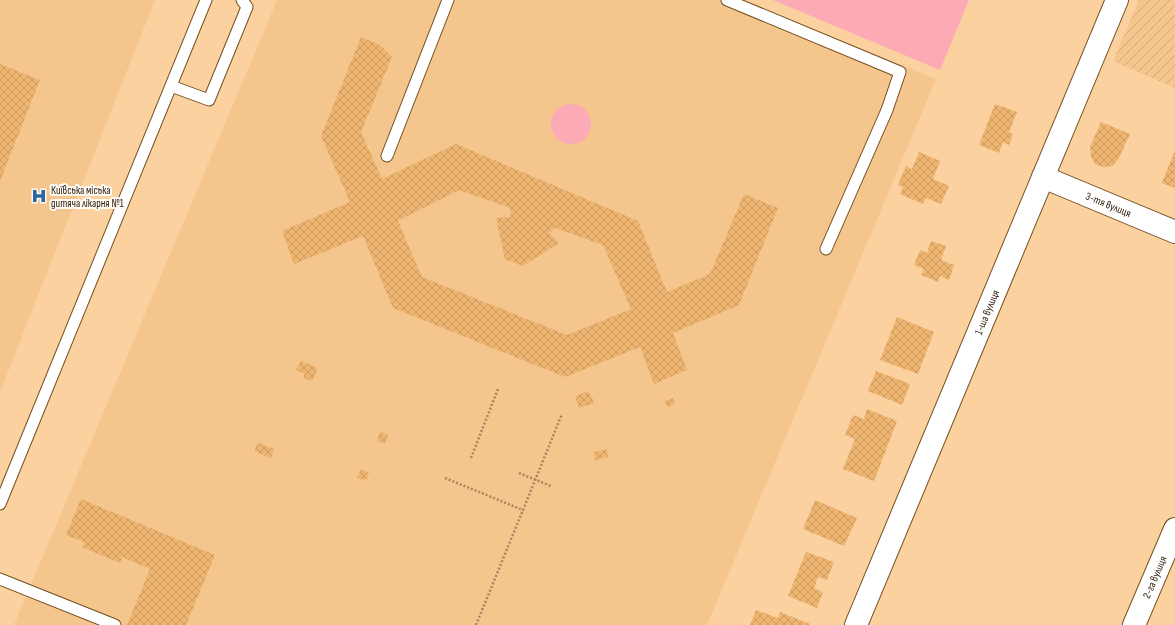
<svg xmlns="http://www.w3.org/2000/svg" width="1175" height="625" font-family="'Sofia Sans Condensed',sans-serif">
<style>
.built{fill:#f5c58e}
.industrial{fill:url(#industrial-furrows)}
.grass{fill:#fcaab6}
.building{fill:url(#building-cross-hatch);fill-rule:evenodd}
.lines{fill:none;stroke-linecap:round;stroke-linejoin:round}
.service-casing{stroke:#744f20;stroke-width:13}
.minor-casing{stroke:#744f20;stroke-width:24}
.path{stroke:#a58561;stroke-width:2.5;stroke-dasharray:2 2;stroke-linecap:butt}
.service{stroke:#fff;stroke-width:11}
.minor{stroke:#fff;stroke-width:22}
.labels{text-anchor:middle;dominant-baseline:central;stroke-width:4;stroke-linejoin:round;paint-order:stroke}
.poi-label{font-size:11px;fill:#342310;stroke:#fefaf5;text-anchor:start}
.street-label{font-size:11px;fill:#342310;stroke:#fefaf5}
</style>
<defs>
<pattern id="industrial-furrows" width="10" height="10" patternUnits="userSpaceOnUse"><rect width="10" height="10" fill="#f5c58e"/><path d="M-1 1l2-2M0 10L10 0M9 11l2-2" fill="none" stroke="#d3a979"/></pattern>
<pattern id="building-cross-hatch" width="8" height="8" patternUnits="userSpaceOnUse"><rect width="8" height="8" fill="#eeb571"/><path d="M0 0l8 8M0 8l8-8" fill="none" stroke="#cd9b61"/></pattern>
</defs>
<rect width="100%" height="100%" fill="#fcd1a0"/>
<!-- built -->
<path class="built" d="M0 0H155L0 392Z
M277 0H743L936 79 707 625H14Z"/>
<!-- industrial -->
<path class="industrial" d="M1139 0H1175V88L1113 61Z"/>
<!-- grass -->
<path class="grass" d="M773 0H969L940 70Z
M551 124a20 20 0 1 1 40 0a20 20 0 1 1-40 0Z"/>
<!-- building -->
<path class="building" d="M361 37 380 45 392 57 361 132 382 179 456 144 638 221 667 292 710 274 744 194 778 208 739 305 673 333 687 370 654 384 640 347 565 377 393 308 363 236 294 264 282 231 350 202 321 136ZM459 190 510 208 511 217 496 218 505 259 523 266 559 243 549 233 555 228 603 245 631 309 567 335 422 277 398 221Z
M0 64 40 80 0 181Z
M995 104 1017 112 1009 132 1013 134 1009 145 1003 142 999 153 979 145Z
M1101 122 1130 134 1119 158 1113 166 1103 167 1095 164 1091 156 1090 147Z
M1175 150V188L1162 183Z
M919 152 940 161 933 179 949 186 941 204 926 198 923 204 900 194 903 187 898 185 906 166 912 169Z
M931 241 946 246 941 260 954 265 949 280 940 276 938 282 921 275 924 269 914 265 920 250 927 253Z
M897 317 934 332 918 374 880 360Z
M301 361 318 368 312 381 303 378 305 374 296 370Z
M876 371 910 384 902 405 868 391Z
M589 391 594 403 579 408 575 396Z
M673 398 675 404 668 407 665 401Z
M867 409 897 421 874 481 843 469 855 439 845 435 853 415 864 419Z
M380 432 388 435 385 444 377 441Z
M258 443 274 449 271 458 254 451Z
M607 449 608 457 595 460 594 452Z
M361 469 369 473 366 481 357 478Z
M81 499 215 555 186 625H127L150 569 122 557 120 563 82 547 84 542 66 535Z
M815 500 857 518 844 546 803 529Z
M806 552 834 562 827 580 818 577 814 588 823 592 817 608 788 596Z
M756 610 778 618 780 612 810 624 809 625H750Z"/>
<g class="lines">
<!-- service casing -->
<g class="service-casing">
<path id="service" d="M727 0 900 72 887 110 826 249
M171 86 209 100 247 7 242 0
M387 156 448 0
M0 504 206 0
M0 579 115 625"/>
</g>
<!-- minor casing -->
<g class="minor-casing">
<g id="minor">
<path id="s1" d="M1043 177 1175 232"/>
<path id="s2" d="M856 625 1117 0"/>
<path id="s3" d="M1134 625 1175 529"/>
</g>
</g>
<!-- path -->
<path class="path" d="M471 458 498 389
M519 473 551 486
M445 478 523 510 562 414
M476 625 523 510"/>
<!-- service -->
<use href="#service" class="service"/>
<!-- minor -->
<use href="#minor" class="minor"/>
</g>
<!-- icons -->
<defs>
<g id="hospital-bare" transform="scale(1.2)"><path d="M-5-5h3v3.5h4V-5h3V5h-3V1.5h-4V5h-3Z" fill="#2c669e" stroke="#fefaf5" stroke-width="2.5" paint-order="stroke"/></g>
</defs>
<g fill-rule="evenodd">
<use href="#hospital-bare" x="39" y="196"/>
</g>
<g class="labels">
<!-- poi labels -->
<g class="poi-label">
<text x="51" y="190">Київська міська<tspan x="51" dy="13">дитяча лікарня №1</tspan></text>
</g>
<!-- street labels -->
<g class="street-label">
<text stroke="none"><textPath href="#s1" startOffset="71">3-тя вулиця</textPath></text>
<text stroke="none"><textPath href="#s2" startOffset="339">1-ша вулиця</textPath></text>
<text stroke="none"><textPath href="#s3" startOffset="52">2-га вулиця</textPath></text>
</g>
</g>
</svg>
